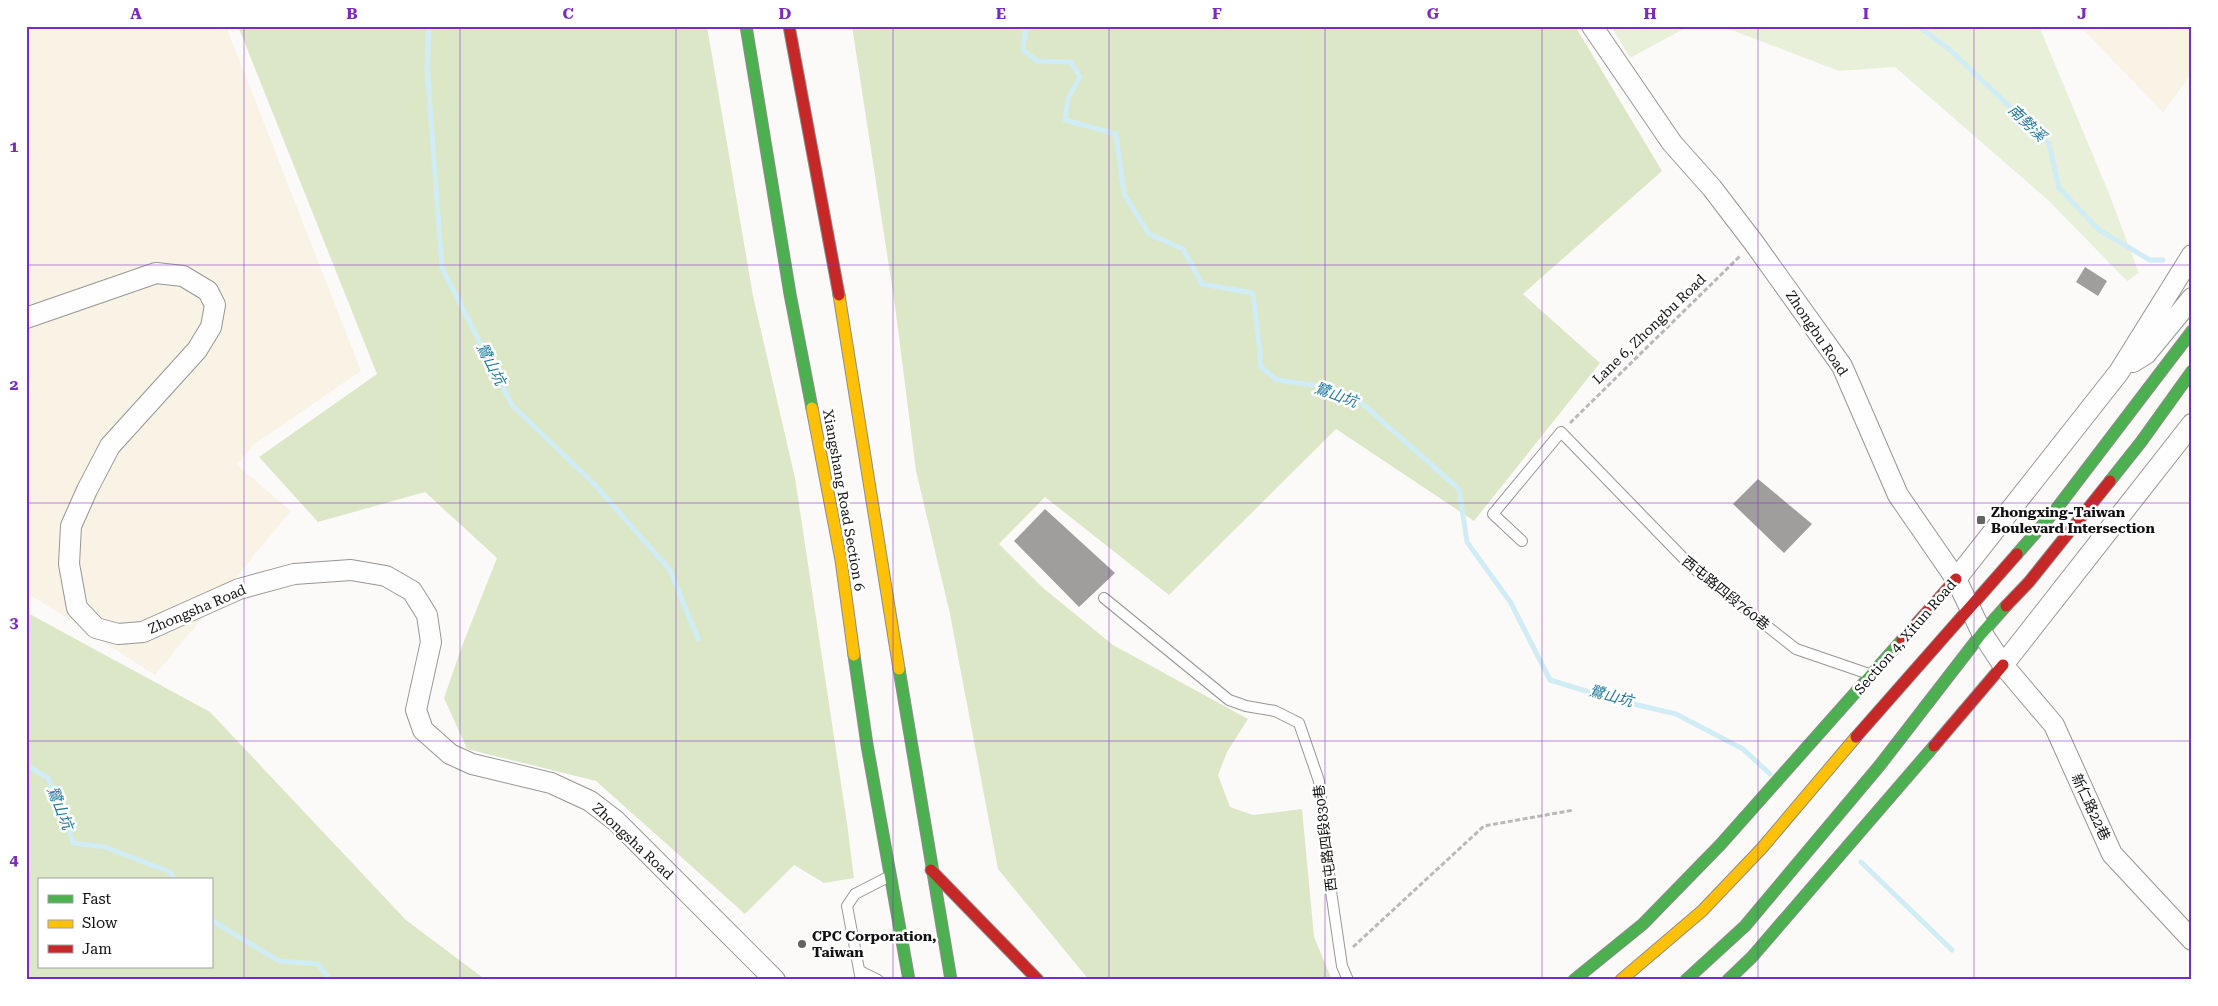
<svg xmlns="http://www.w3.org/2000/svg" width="2218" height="1006" font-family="'Roboto Serif','Noto Sans TC',serif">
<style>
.farmland{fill:#f8f3e5}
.green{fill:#e9f0d9}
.forest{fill:#dce7c8;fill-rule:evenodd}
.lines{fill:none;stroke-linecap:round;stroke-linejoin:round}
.stream{stroke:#d0ecf4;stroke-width:5}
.building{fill:#a09e9d}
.lane-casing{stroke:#979695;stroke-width:12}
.street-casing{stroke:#979695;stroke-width:22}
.fast-casing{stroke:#8d8d8c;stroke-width:13}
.slow-casing{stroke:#8d8d8c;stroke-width:13}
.jam-casing{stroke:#8d8d8c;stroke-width:13}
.path{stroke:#b9b9b8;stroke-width:3;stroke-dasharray:5 2.5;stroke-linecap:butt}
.lane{stroke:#fffefe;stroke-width:10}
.street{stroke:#fffefe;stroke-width:20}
.fast{stroke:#4caf50;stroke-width:11}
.slow{stroke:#ffc107;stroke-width:11}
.jam{stroke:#c62828;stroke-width:11}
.grid{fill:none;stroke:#7b2cbf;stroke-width:1;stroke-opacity:0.55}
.poi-dot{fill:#636362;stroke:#fff;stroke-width:2}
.labels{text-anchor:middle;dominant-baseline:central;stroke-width:5;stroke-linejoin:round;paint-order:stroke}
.street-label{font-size:14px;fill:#111;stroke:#fff}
.poi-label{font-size:14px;font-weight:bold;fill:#111;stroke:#fff;text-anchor:start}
.water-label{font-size:15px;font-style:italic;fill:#1f789d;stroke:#fff}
.neatline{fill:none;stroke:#7b2cbf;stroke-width:2}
.grid-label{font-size:16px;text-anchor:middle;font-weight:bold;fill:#7b2cbf}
</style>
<rect width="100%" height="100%" fill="#fcfaf8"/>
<!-- farmland -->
<path class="farmland" d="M26 26H226L361 371 253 445 237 465 291 511 155 675 26 592Z
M2080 26H2192V72L2163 113Z"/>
<!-- green -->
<path class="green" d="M1611 26H1689L1630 58Z
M1721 26H2039L2108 191 2139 273 2127 281 2049 201 1895 67 1839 71Z"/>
<!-- forest -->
<path class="forest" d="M238 26H707L753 296 795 478 847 823 854 878 824 883 794 865 745 914 596 781 467 749 444 698 462 646 497 558 425 492 318 522 259 457 377 374Z
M852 26H1575L1662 171 1523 294 1600 363 1474 521 1336 429 1169 595 1045 497 999 544 1042 587 1113 645 1248 719 1227 752 1218 775 1230 807 1253 815 1302 809 1314 937 1332 980H1089L998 869 950 614 916 471 895 306Z
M26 612 210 712 406 920 486 980H26ZM39 880H211V967H39Z"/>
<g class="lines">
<!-- stream -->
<path class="stream" d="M429 26 427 66 442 268 512 405 595 485 670 570 698 639
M1029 26 1025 32 1023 50 1037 61 1071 62 1080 77 1068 98 1065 120 1116 134 1124 194 1149 234 1183 249 1202 284 1253 293 1260 353V366L1277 380 1313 385 1358 400 1459 489 1467 542 1511 603 1550 680 1612 699 1676 714 1743 749 1770 774
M1918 26 1949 49 2049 144 2059 188 2099 230 2150 260H2163
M26 765 48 778 65 816 73 843 105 847 170 872 175 880
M1861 862 1952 950
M211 920 279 961 318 964 330 980"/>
</g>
<!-- building -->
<path class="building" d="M2085 267 2107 281 2098 296 2076 282Z
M1758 479 1812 524 1784 553 1733 504Z
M1045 509 1115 573 1079 607 1014 541Z"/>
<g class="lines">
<!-- lane casing -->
<g class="lane-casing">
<path id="lane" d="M1522 541 1493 514 1561 432 1692 567 1796 649 1869 674
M1104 598 1229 700 1246 706 1275 711 1299 723 1319 781 1331 891 1342 966 1348 980
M860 971 878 980
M861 980 847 906 855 894 890 876"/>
</g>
<!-- street casing -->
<g class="street-casing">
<path id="street" d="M1592 26 1672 143 1712 188 1754 243 1842 366 1898 495 1956 579 1982 633 2003 665 2054 725 2112 854 2192 940
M26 318 156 273 183 276 208 291 215 305 211 327 197 350 110 446 87 490 71 526 69 564 77 608 96 628 118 634 143 632 239 589 294 574 351 570 386 576 412 591 427 615 431 642 416 710 423 730 450 754 472 764 551 783 590 801 616 821 775 980
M2133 362 2146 354 2192 298
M1956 579 2119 372 2192 255
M2003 665 2192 424"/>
</g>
<!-- fast casing -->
<g class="fast-casing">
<path id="fast" d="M746 26 790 294 812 408
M2110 481 2141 442 2192 371
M2017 554 2054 512 2192 331
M854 655 867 745 909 980
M899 669 951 980
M1574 980 1643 924 1721 844 1902 640
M1686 980 1745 926 1880 765 1982 633 2006 606
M1728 980 1752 957 1934 746"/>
</g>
<!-- slow casing -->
<g class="slow-casing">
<path id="slow" d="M839 295 899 669
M812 408 841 560 854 655
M1621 980 1702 911 1762 848 1856 737"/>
</g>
<!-- jam casing -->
<g class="jam-casing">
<path id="jam" d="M789 26 839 295
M2006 606 2029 582 2110 481
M1902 640 1956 579
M1856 737 2017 554
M1934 746 2003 665
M931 870 1038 980"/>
</g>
<!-- path -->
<path class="path" d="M1570 423 1740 256
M1353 947 1484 826 1574 810"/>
<!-- lane -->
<use href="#lane" class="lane"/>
<!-- street -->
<use href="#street" class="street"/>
<!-- fast -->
<use href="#fast" class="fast"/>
<!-- slow -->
<use href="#slow" class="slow"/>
<!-- jam -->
<use href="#jam" class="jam"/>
</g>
<!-- grid -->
<path class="grid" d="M244 26V980M460 26V980M676 26V980M893 26V980M1109 26V980M1325 26V980M1542 26V980M1758 26V980M1974 26V980M26 265H2192M26 503H2192M26 741H2192"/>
<!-- markers -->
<g class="poi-dot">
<rect x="1976" y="515" width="10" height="10" rx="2.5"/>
<circle cx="802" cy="944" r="5"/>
</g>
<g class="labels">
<!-- street labels -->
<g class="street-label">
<text transform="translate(1649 329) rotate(-44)">Lane 6, Zhongbu Road</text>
<text transform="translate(1817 333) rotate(56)">Zhongbu Road</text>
<text transform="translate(844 500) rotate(80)">Xiangshang Road Section 6</text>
<text transform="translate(1726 593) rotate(39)">西屯路四段760巷</text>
<text transform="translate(197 609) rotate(-23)">Zhongsha Road</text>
<text transform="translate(1905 637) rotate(-49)">Section 4, Xitun Road</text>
<text transform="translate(2091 807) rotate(65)">新仁路22巷</text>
<text transform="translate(1325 838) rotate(-97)">西屯路四段830巷</text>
<text transform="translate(633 841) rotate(43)">Zhongsha Road</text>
</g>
<!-- poi labels -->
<g class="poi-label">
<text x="1991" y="512">Zhongxing-Taiwan<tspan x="1991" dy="16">Boulevard Intersection</tspan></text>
<text x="812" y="936">CPC Corporation,<tspan x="812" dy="16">Taiwan</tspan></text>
</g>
<!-- water labels -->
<g class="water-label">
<text transform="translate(2027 123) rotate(44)">南勢溪</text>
<text transform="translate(491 364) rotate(63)">鷺山坑</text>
<text transform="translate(1336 395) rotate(20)">鷺山坑</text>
<text transform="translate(1611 696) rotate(15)">鷺山坑</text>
<text transform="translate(60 808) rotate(68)">鷺山坑</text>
</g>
</g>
<!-- border -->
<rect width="2218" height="1006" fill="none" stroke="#ffffff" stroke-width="55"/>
<!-- legend -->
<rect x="38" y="878" width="175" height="90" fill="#ffffff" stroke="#a0a0a0"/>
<rect x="48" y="895" width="25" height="8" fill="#4caf50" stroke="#a0a0a0"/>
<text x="82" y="904" font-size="15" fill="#111111">Fast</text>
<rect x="48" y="920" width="25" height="8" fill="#ffc107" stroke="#a0a0a0"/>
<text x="82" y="928" font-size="15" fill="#111111">Slow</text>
<rect x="48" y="945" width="25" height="8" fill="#c62828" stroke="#a0a0a0"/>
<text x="82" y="954" font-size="15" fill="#111111">Jam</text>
<rect x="28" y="28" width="2162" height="950" class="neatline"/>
<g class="grid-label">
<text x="136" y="19">A</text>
<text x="352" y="19">B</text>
<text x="568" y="19">C</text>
<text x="785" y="19">D</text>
<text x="1001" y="19">E</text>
<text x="1217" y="19">F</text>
<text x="1433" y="19">G</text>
<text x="1650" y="19">H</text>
<text x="1866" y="19">I</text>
<text x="2082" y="19">J</text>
<text x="14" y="152">1</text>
<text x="14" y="390">2</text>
<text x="14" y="628">3</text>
<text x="14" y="865">4</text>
</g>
</svg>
